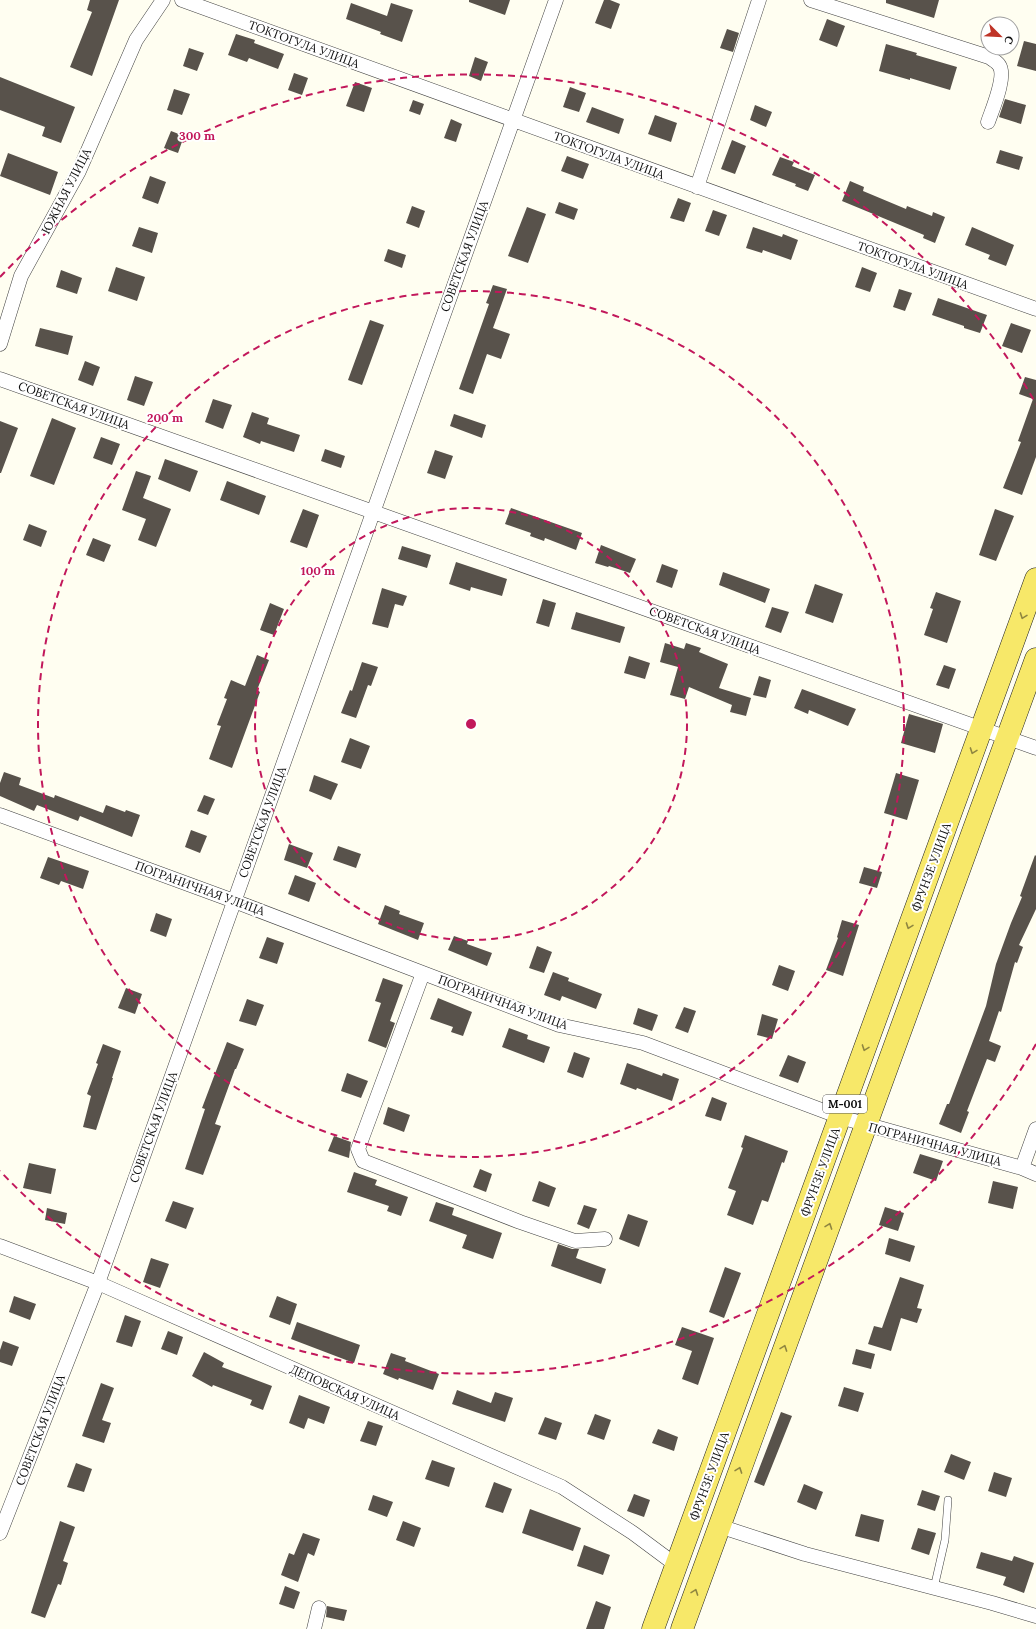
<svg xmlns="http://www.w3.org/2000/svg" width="1036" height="1629" font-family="Lora,serif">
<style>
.building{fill:#58524b}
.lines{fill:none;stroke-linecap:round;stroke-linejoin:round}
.lane-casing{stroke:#424242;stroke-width:8}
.street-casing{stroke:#424242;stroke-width:15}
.primary-casing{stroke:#202020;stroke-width:23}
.lane{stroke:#fff;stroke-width:7}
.street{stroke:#fff;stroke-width:14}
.primary{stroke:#f7e869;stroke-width:22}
.oneway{stroke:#8f8640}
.ring{fill:none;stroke:#c2185b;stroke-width:2;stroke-dasharray:7 5}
.labels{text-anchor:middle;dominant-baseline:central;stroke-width:4;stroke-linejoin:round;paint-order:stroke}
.shield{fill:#fff;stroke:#575757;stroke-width:1}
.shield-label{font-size:11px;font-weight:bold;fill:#0f0f0f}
.street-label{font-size:12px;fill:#0f0f0f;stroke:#fff}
.centre{fill:#c2185b;stroke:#fff;stroke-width:2}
.ring-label{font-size:12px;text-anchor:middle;font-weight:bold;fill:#c2185b;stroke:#fff;stroke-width:4;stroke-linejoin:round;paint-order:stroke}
</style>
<rect width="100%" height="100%" fill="#fffef1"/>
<!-- building -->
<path class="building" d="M90 0H119L92 76 70 67 92 12 87 10Z
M469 0H510L505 15 469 2Z
M604 0H610L620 4 611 29 595 23Z
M886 0H939L934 18 886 3Z
M351 3 387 16 391 3 413 10 402 42 380 34 381 32 346 19Z
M827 19 845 26 837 47 819 40Z
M727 29 739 33 733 52 720 48Z
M236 34 255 40 254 43 284 54 278 69 249 58 247 62 228 55Z
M1024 41 1036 44V71L1017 66Z
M886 44 917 53 916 55 957 67 950 90 910 78V80L879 71Z
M189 48 204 53 197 71 183 66Z
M475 57 488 62 481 81 469 76Z
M294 73 308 78 302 95 288 90Z
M0 77 75 107 61 143 42 136 45 127 0 110Z
M355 82 372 88 364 112 346 106Z
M570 87 586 93 579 112 563 107Z
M174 89 190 94 182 115 167 110Z
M1005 99 1026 105 1021 124 999 117Z
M413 100 424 104 420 115 409 111Z
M755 105 772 112 766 127 750 120Z
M592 107 624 119 619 134 586 122Z
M655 115 677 123 671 142 648 134Z
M451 119 462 124 456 142 444 138Z
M171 131 184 136 178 153 164 148Z
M732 140 746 146 735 174 721 169Z
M1000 150 1023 157 1019 170 996 163Z
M8 153 58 172 50 195 0 176Z
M567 156 589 164 583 179 561 171Z
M780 157 794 162 792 166 815 175 808 191 795 186 796 184 772 175Z
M150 176 166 182 158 204 142 198Z
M850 181 864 187 863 191 906 209 907 206 932 216 933 212 945 217 935 243 923 238 924 235 842 201Z
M678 198 691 203 684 222 670 218Z
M559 202 578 209 574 220 555 213Z
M412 206 425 211 419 228 406 223Z
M527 207 546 214 528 263 508 256Z
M713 210 727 215 719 236 705 231Z
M139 227 158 233 152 253 132 246Z
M753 227 782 237 783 234 798 240 791 260 763 250 762 253 746 248Z
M972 227 1014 245 1006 266 988 259 990 255 965 245Z
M388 249 406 255 402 268 384 261Z
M116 267 145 277 137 301 108 291Z
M862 267 877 273 870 292 855 287Z
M61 270 82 278 77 294 56 287Z
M493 285 507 289 493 328 510 334 501 359 487 354 473 394 459 389 489 304 486 303Z
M899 289 912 293 905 311 893 307Z
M938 298 987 315 980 333 964 328V326L932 315Z
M370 320 384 325 362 385 348 380Z
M1011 323 1031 330 1022 353 1002 346Z
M40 328 73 336 68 355 35 346Z
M85 361 100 367 93 386 78 380Z
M135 376 153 382 144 406 127 400Z
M1025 377 1036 380V457L1022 495 1003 488 1021 442 1018 441 1033 399 1019 394Z
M213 399 232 405 223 429 205 422Z
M252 412 269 418 267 424 300 435 294 452 261 441 260 444 243 437Z
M454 414 486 425 482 438 450 426Z
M52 418 76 428 54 485 30 476Z
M0 421 18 428 1 473H0Z
M101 437 120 444 112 465 93 458Z
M325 449 345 456 341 468 321 461Z
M435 450 453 456 445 479 427 473Z
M165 459 198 471 190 492 158 479Z
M136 471 151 476 143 498 171 509 156 547 138 540 146 519 122 510Z
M227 481 266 496 259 515 220 500Z
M511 508 582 533 576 550 545 538 544 541 530 536 531 533 505 524Z
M303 509 319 515 307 548 290 542Z
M995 509 1014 516 996 561 979 555Z
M29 524 47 531 41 547 23 540Z
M93 538 111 545 104 562 86 555Z
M601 545 636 559 630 573 609 566 608 567 595 563Z
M402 546 431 555 427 568 398 559Z
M456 562 507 579 502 596 471 587 470 591 449 584Z
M662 564 678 570 672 588 656 582Z
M723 572 770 589 765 603 719 585Z
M815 584 843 594 833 623 805 613Z
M382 588 407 596 403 606 395 604 388 628 372 624Z
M936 592 961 601 947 643 924 635 933 609 930 608Z
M543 599 556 603 549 627 536 623Z
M270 603 284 609 274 635 260 630Z
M772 607 789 612 781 633 765 627Z
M576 612 625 627 620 643 571 629Z
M665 643 684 649 686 643 701 648 699 652 728 664 719 688 751 698 746 716 730 712 732 705 689 687 685 699 670 695 678 667 660 662Z
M257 655 269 660 257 690 260 692 232 768 209 759 221 726 217 725 227 699 224 698 231 680 245 686Z
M629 656 650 663 645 679 624 673Z
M362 662 378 667 371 686 368 685 356 718 341 713 350 690 352 691Z
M944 665 956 669 949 689 936 685Z
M759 676 771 680 766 698 753 695Z
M802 689 856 709 848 726 809 710 808 714 794 708Z
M909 714 943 724 935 753 901 743Z
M350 738 370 746 361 769 341 762Z
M4 772 21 778 19 785 54 798 55 795 103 813 106 805 125 812 126 810 140 815 132 837 80 816 78 821 37 805 34 811 0 796V783Z
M896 773 919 780 907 820 884 813Z
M314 775 338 784 331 800 309 791Z
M204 795 215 799 208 815 197 811Z
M191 830 207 836 200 853 185 847Z
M289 844 313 853 307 868 284 860Z
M338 846 361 854 356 868 333 860Z
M1035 855 1036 856V909L1019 945 1023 947 1017 963 1015 962 1001 1012 999 1011 989 1041 1001 1046 995 1062 987 1059 967 1111 969 1112 961 1133 939 1124 947 1104H949L976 1033 986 1006 996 964 1011 923 1022 897 1020 896Z
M48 857 89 871 83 889 61 881 59 885 40 878Z
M864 867 882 872 877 888 859 883Z
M295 875 316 883 309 902 288 894Z
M385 905 400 911 399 914 424 923 418 940 378 924Z
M156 913 172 919 166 937 150 931Z
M842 920 859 925 843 976 826 970 838 938 837 937Z
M454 936 468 941 467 944 492 953 487 966 448 950Z
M267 937 284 943 277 964 259 958Z
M537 946 552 952 544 973 529 968Z
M779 965 795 971 788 991 772 985Z
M553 972 569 978 568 981 602 994 596 1009 562 996 560 1001 544 995Z
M383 978 403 985 390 1021 395 1023 386 1048 368 1041 381 1003 375 1001Z
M126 988 142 994 135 1014 118 1008Z
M438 998 472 1012 463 1036 451 1032 453 1027 430 1019Z
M247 999 264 1005 256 1026 239 1021Z
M684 1007 696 1011 688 1033 675 1028Z
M638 1008 658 1015 652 1031 633 1024Z
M762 1014 778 1019 772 1039 757 1035Z
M509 1028 528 1035 527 1039 550 1047 544 1063 502 1047Z
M227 1042 244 1049 236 1069H235L215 1124 221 1126 203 1175 185 1169 205 1109 202 1108Z
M103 1044 121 1051 112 1078H113L96 1130 83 1127 91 1096 87 1094 98 1064 96 1063Z
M574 1052 590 1058 583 1078 567 1072Z
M788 1055 806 1062 798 1083 779 1076Z
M627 1063 662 1076 663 1073 679 1079 672 1101 637 1088 636 1090 620 1084Z
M347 1073 368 1081 361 1098 341 1091Z
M712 1097 727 1103 721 1121 705 1116Z
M388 1107 410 1115 404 1132 383 1124Z
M745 1135 788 1151 784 1163 782 1162 768 1202 762 1200 753 1225 727 1215 736 1191 728 1188 743 1148 741 1147Z
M334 1136 351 1142 349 1158 328 1151Z
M920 1154 943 1161 936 1181 913 1173Z
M29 1163 56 1169 51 1194 23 1188Z
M480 1169 492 1174 486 1192 473 1187Z
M354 1172 377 1180 375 1185 408 1197 401 1216 387 1211 389 1206 347 1192Z
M539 1181 556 1188 549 1207 532 1201Z
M993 1181 1018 1187 1013 1209 988 1203Z
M173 1201 194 1208 186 1229 165 1221Z
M436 1202 454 1208 452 1215 502 1233 493 1259 462 1248 467 1235 429 1221Z
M584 1205 597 1209 589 1229 577 1224Z
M885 1207 904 1213 898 1231 879 1225Z
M47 1208 67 1213 65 1224 45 1220Z
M628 1214 648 1221 639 1247 619 1239Z
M889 1238 915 1246 910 1262 885 1254Z
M558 1244 572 1249H579L576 1258 606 1269 601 1284 551 1266Z
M151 1258 169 1264 160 1288 143 1282Z
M725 1267 741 1273 724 1318 709 1312Z
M900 1277 924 1285 917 1308 922 1309 917 1323 901 1318 891 1351 868 1344 874 1326 882 1328Z
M14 1296 36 1304 30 1320 9 1312Z
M277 1296 297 1304 290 1325 269 1317Z
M125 1315 141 1321 132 1347 116 1342Z
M297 1322 360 1345 354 1363 291 1339Z
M682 1327 714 1338 698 1385 682 1379 692 1351 675 1345Z
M168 1331 183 1337 177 1355 161 1349Z
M3 1341 19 1347 12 1366 0 1362V1350Z
M856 1349 875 1354 871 1369 852 1364Z
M204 1352 224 1363 222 1367 272 1386 263 1410 250 1405 252 1400 213 1385 212 1387 192 1376Z
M391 1353 406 1358 405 1361 439 1374 433 1390 399 1378 398 1380 383 1374Z
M101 1383 114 1388 102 1420 111 1423 104 1443 82 1436Z
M844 1387 864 1393 858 1412 838 1406Z
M457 1390 491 1403 495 1392 513 1398 505 1422 452 1404Z
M299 1395 330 1407 324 1424 308 1418 304 1429 289 1423Z
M781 1412 792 1416 764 1486 754 1482Z
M595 1414 611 1420 604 1440 587 1434Z
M545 1417 562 1423 556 1440 538 1434Z
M368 1421 383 1426 376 1446 360 1441Z
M658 1429 678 1437 674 1451 652 1443Z
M951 1454 971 1462 964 1480 944 1472Z
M432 1460 455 1468 449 1487 425 1479Z
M76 1463 92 1469 84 1492 67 1487Z
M994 1472 1012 1478 1006 1497 988 1491Z
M494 1482 512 1489 503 1513 485 1507Z
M804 1484 823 1492 816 1510 797 1502Z
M922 1490 940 1496 935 1511 917 1505Z
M634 1494 650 1500 644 1517 627 1511Z
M373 1495 393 1502 387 1517 368 1510Z
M530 1509 581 1528 573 1551 522 1533Z
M861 1514 884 1520 879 1542 855 1536Z
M60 1521 75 1527 63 1561 68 1563 61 1585 58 1584 45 1618 31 1613Z
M403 1521 421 1528 414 1547 396 1540Z
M918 1528 936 1533 929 1555 911 1549Z
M303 1533 320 1539 314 1556 308 1553 298 1582 281 1575 289 1553 294 1555Z
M584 1545 610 1555 603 1575 577 1566Z
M981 1552 1012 1561 1014 1556 1034 1563 1024 1593 1003 1585 1006 1577 976 1568Z
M285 1586 300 1592 294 1609 279 1604Z
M596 1601 611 1607 604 1629H586Z
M327 1606 347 1610 344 1621 326 1617Z"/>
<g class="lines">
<!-- lane casing -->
<g class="lane-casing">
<path id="lane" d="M934 1588 945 1540 948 1500"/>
</g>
<!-- street casing -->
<g class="street-casing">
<path id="street" d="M182 0 1036 309
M811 0 989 57C992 59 997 62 999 65 1007 76 992 110 988 122
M697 187 759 0
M0 344 21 276 79 171 136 40 163 0
M0 379 1036 748
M0 815 234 901 559 1025 643 1043 840 1117 1022 1168 1036 1174
M423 973 358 1149 363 1161 520 1222 575 1241 605 1239
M1022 1168 1036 1129
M0 1246 98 1283 562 1487 633 1533 676 1565
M719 1526 805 1554 992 1603 1036 1616
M0 1533 98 1283 556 0
M314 1629 319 1608"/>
</g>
<!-- primary casing -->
<g class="primary-casing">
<path id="primary" d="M653 1629 1036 579
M682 1629 1036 659"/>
</g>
<!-- lane -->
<use href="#lane" class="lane"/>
<!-- street -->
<use href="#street" class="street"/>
<!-- primary -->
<use href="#primary" class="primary"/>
</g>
<!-- one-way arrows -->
<defs><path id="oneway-chevron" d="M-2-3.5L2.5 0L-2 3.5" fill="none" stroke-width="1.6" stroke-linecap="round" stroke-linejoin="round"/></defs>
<g class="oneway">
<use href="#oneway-chevron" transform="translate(1023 616) rotate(110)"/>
<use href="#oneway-chevron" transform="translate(973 751) rotate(110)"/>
<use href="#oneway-chevron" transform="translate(909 926) rotate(110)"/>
<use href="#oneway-chevron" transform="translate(865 1048) rotate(110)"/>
<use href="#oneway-chevron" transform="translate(829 1226) rotate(-70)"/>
<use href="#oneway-chevron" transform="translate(784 1348) rotate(-70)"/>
<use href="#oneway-chevron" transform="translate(739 1470) rotate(-70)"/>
<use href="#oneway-chevron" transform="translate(695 1592) rotate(-70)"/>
</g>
<!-- distance rings -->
<g class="ring">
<circle cx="471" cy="724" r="216"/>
<circle cx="471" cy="724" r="433"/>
<path d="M1036 1044A649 649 0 0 1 0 1171M0 277A649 649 0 0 1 1036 404"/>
</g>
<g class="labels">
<!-- shield labels -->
<rect class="shield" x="823" y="1095" width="44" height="18" rx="3"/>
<g class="shield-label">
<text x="845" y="1104">M-001</text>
</g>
<!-- street labels -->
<g class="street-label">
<text transform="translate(304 44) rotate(20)">ТОКТОГУЛА УЛИЦА</text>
<text transform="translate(609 155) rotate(20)">ТОКТОГУЛА УЛИЦА</text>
<text transform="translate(66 191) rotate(-63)">ЮЖНАЯ УЛИЦА</text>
<text transform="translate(464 256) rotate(-70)">СОВЕТСКАЯ УЛИЦА</text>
<text transform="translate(913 265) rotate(20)">ТОКТОГУЛА УЛИЦА</text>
<text transform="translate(74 405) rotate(20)">СОВЕТСКАЯ УЛИЦА</text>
<text transform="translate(705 630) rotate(20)">СОВЕТСКАЯ УЛИЦА</text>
<text transform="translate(262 822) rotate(-70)">СОВЕТСКАЯ УЛИЦА</text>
<text transform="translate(931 867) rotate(-70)">ФРУНЗЕ УЛИЦА</text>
<text transform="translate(200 888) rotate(20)">ПОГРАНИЧНАЯ УЛИЦА</text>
<text transform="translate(503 1002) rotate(20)">ПОГРАНИЧНАЯ УЛИЦА</text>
<text transform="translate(153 1127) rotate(-70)">СОВЕТСКАЯ УЛИЦА</text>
<text transform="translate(935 1144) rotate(15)">ПОГРАНИЧНАЯ УЛИЦА</text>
<text transform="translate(820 1172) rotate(-70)">ФРУНЗЕ УЛИЦА</text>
<text transform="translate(345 1392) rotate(24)">ДЕПОВСКАЯ УЛИЦА</text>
<text transform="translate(40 1430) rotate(-69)">СОВЕТСКАЯ УЛИЦА</text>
<text transform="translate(709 1476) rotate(-70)">ФРУНЗЕ УЛИЦА</text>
</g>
</g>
<circle cx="471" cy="724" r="6" class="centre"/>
<g class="ring-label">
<text x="197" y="140">300 m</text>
<text x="165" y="422">200 m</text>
<text x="318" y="575">100 m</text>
</g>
<!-- north arrow -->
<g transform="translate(1000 36) rotate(114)"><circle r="19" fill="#ffffff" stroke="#9f9f9f"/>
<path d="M0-3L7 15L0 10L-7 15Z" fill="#bf3427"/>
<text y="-6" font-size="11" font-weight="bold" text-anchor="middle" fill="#0f0f0f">С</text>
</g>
</svg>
